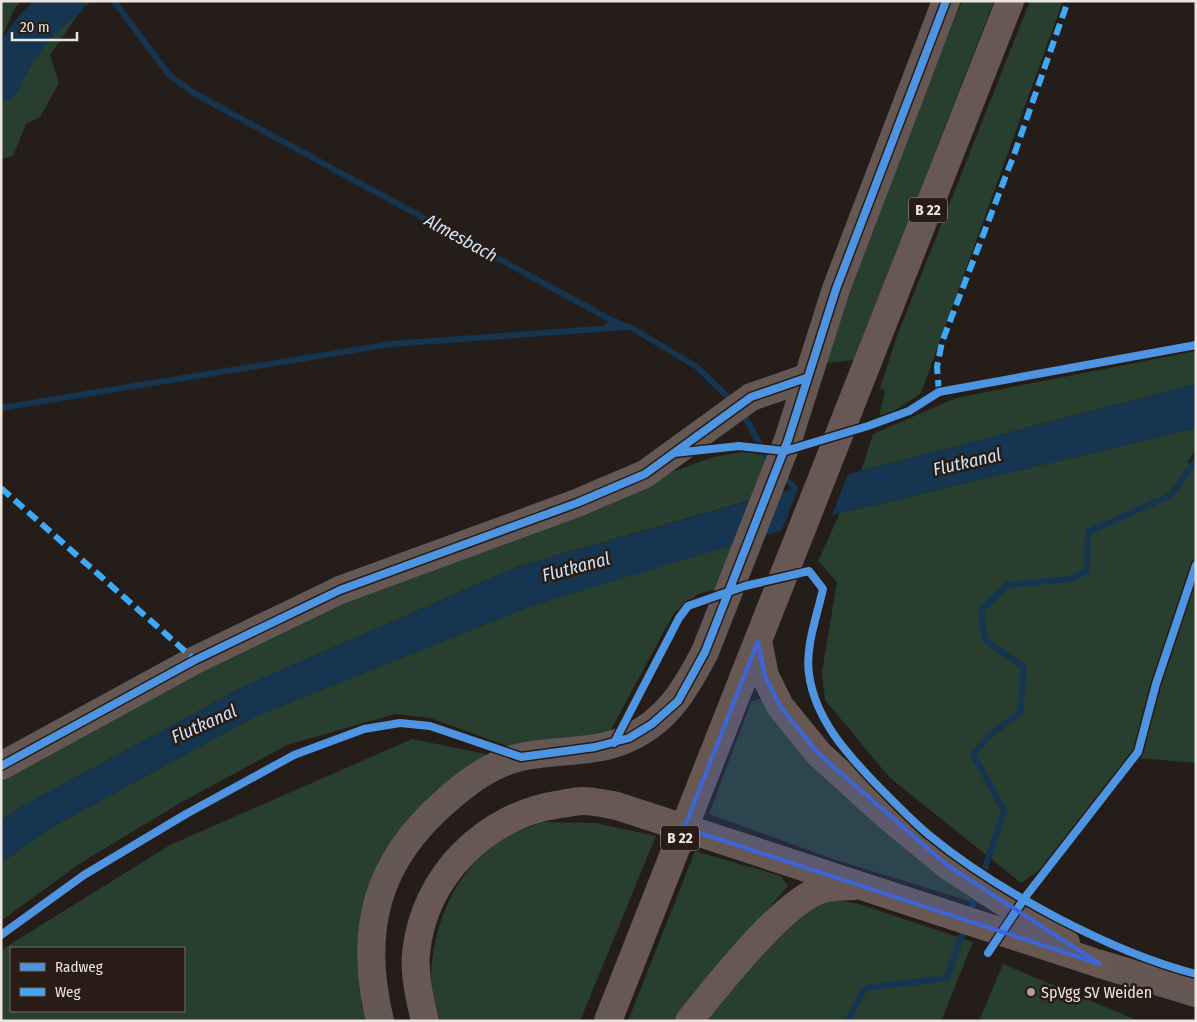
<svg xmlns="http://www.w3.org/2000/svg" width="1197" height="1022" font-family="'Fira Sans Condensed',sans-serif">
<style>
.green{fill:#283e2e;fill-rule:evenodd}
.water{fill:#153550}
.pier{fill:#241d19}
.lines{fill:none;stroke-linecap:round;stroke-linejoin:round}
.stream{stroke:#153550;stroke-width:6}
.river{stroke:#153550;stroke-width:39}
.minor{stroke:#655854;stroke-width:28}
.major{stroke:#675853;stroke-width:28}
.quiet{stroke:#3fa9f5;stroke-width:6;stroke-dasharray:12 6;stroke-linecap:butt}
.cycleway-casing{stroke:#281c15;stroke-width:11}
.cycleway{stroke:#4d94e3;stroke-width:8}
.marked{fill:#3c65d9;fill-opacity:0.2;stroke:#3c65d9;stroke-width:4;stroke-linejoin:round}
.poi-dot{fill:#a79f9a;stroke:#281c15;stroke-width:2}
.labels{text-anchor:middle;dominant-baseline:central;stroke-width:5;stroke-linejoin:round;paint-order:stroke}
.shield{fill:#281c15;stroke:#b2a9a3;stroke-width:1}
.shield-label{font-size:15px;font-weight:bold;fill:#ede5e0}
.poi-label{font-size:16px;fill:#ede5e0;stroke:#281c15;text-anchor:start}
.water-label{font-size:18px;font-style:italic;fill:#cde4fa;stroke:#281c15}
</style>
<rect width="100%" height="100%" fill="#241d19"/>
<!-- green -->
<path class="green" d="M1 1H21L14 9 1 40Z
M39 1H93L84 6 50 55 59 83 40 117 26 124 13 156 1 159V47Z
M962 1H994L854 360 826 363 862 247Z
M1030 1H1063L921 393 893 412 879 416 885 391 880 388 897 336Z
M1196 351V384L861 471 873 434 956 398Z
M1196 428V450L1187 463 1196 462V763L1138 758 1130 754 1065 852 1021 883 889 777 825 700 822 672 837 582 818 561 840 513Z
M741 452 776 455 758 498 517 567 243 687 23 806 1 821V773L250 640 653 479 713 457Z
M743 540 724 587 698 594 674 613 608 735 521 751 430 718 395 714 287 745 180 803 79 864 1 921V863L52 827 256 716 533 605Z
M762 698 982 905 833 859 709 814 751 702Z
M412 739 486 754 397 840 361 924V1003L368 1021H1V950L170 845ZM11 948H184V1011H11Z
M544 822 595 823 656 836 580 1021H440C437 1007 431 990 431 976 433 919 460 861 512 834 522 829 533 826 544 822Z
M695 851 781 876 788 886 673 1021H628Z
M827 899 856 903 973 942 941 1021H702L773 939 802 912Z
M1003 964 1139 1021H979Z"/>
<!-- water -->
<path class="water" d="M1196 384V428L840 513 533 605 256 716 52 827 1 863V821L23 806 243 687 517 567 795 488Z"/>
<!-- pier -->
<path class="pier" d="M849 471 831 518 781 532 800 484Z"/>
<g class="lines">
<!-- stream -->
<path class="stream" d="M114 1 169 75 194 93 613 321 632 328 697 367 733 402
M607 327 613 321 617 322
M1 408 391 344 627 327
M742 411 770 464
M782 476 795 488
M981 880 1004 811 973 754 989 736 1020 713 1024 667 985 640 981 610 1007 585 1070 579 1087 571 1088 532 1171 495 1196 460
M969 915 977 892
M848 1021 865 988 947 978 965 927"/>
<!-- river -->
<path class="river" d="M1 82C14 51 37 19 65 1"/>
<!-- minor -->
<path class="minor" d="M1 766 195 660 340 590 577 503 645 474 751 397 806 378
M1100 964 1196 993
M380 1021C358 930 376 861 447 800 468 781 493 763 521 757 556 749 597 754 629 738 668 720 686 688 705 652L788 440 836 289 946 1"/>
<!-- major -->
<path class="major" d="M758 641 765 676 780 706 819 754 885 814 947 865 1066 943
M425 1021C420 1000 414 975 416 953 424 876 485 815 561 804 568 803 576 801 583 801 594 801 606 804 617 806L1100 964
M608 1021 1010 1
M689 1021C716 988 784 899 823 889 833 886 844 887 854 886"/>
<!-- quiet -->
<path class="quiet" d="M939 392 937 367 942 342 1015 152 1068 1
M1 488 195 660"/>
<!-- cycleway casing -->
<g class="cycleway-casing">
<path id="cycleway" d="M674 453 739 446 785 451 868 426 909 411 939 392 1196 345
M614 743 679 618 688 606 745 586 809 571 823 589C817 616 805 647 809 674 815 719 847 754 877 785 894 802 911 820 929 835 997 891 1111 952 1196 974
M1 766 195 660 340 590 577 503 645 474 751 397 806 378
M1 935 84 875 186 814 294 755 364 729 400 723 430 726 521 757 595 747 629 738 652 724 678 701 705 652 788 440 836 289 946 1
M988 953 1026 896 1138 752 1156 684 1196 565"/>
</g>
<!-- cycleway -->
<use href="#cycleway" class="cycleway"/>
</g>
<!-- marked area -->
<path class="marked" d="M758 641 765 676 780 706 819 754 947 865 1100 964 684 828Z"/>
<!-- markers -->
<circle class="poi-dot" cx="1031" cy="992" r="5"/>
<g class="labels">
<!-- shield labels -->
<g class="shield">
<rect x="909" y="197.5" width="38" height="25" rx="4"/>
<rect x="661" y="825.5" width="38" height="25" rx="4"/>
</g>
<g class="shield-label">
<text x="928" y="210">B 22</text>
<text x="680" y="838">B 22</text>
</g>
<!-- poi labels -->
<g class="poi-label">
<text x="1041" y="992">SpVgg SV Weiden</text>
</g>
<!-- water labels -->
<g class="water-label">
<text transform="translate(461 238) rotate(29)">Almesbach</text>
<text transform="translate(967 462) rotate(-13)">Flutkanal</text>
<text transform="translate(576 567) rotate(-15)">Flutkanal</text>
<text transform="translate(204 724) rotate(-24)">Flutkanal</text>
</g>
</g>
<!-- border -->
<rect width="1197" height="1022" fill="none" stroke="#ede5e0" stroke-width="5"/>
<!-- legend -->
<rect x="10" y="947" width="175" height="65" fill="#281c15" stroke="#776c66"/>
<rect x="20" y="963" width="25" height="8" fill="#4d94e3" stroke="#776c66"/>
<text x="55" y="972" font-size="15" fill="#ede5e0">Radweg</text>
<rect x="20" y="988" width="25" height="8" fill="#3fa9f5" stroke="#776c66"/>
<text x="55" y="997" font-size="15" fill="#ede5e0">Weg</text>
<!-- scale -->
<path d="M12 32v8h65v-8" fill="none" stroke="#ede5e0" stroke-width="2.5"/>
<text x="20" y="32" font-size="15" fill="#ede5e0" stroke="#281c15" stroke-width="4" paint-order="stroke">20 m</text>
</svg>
